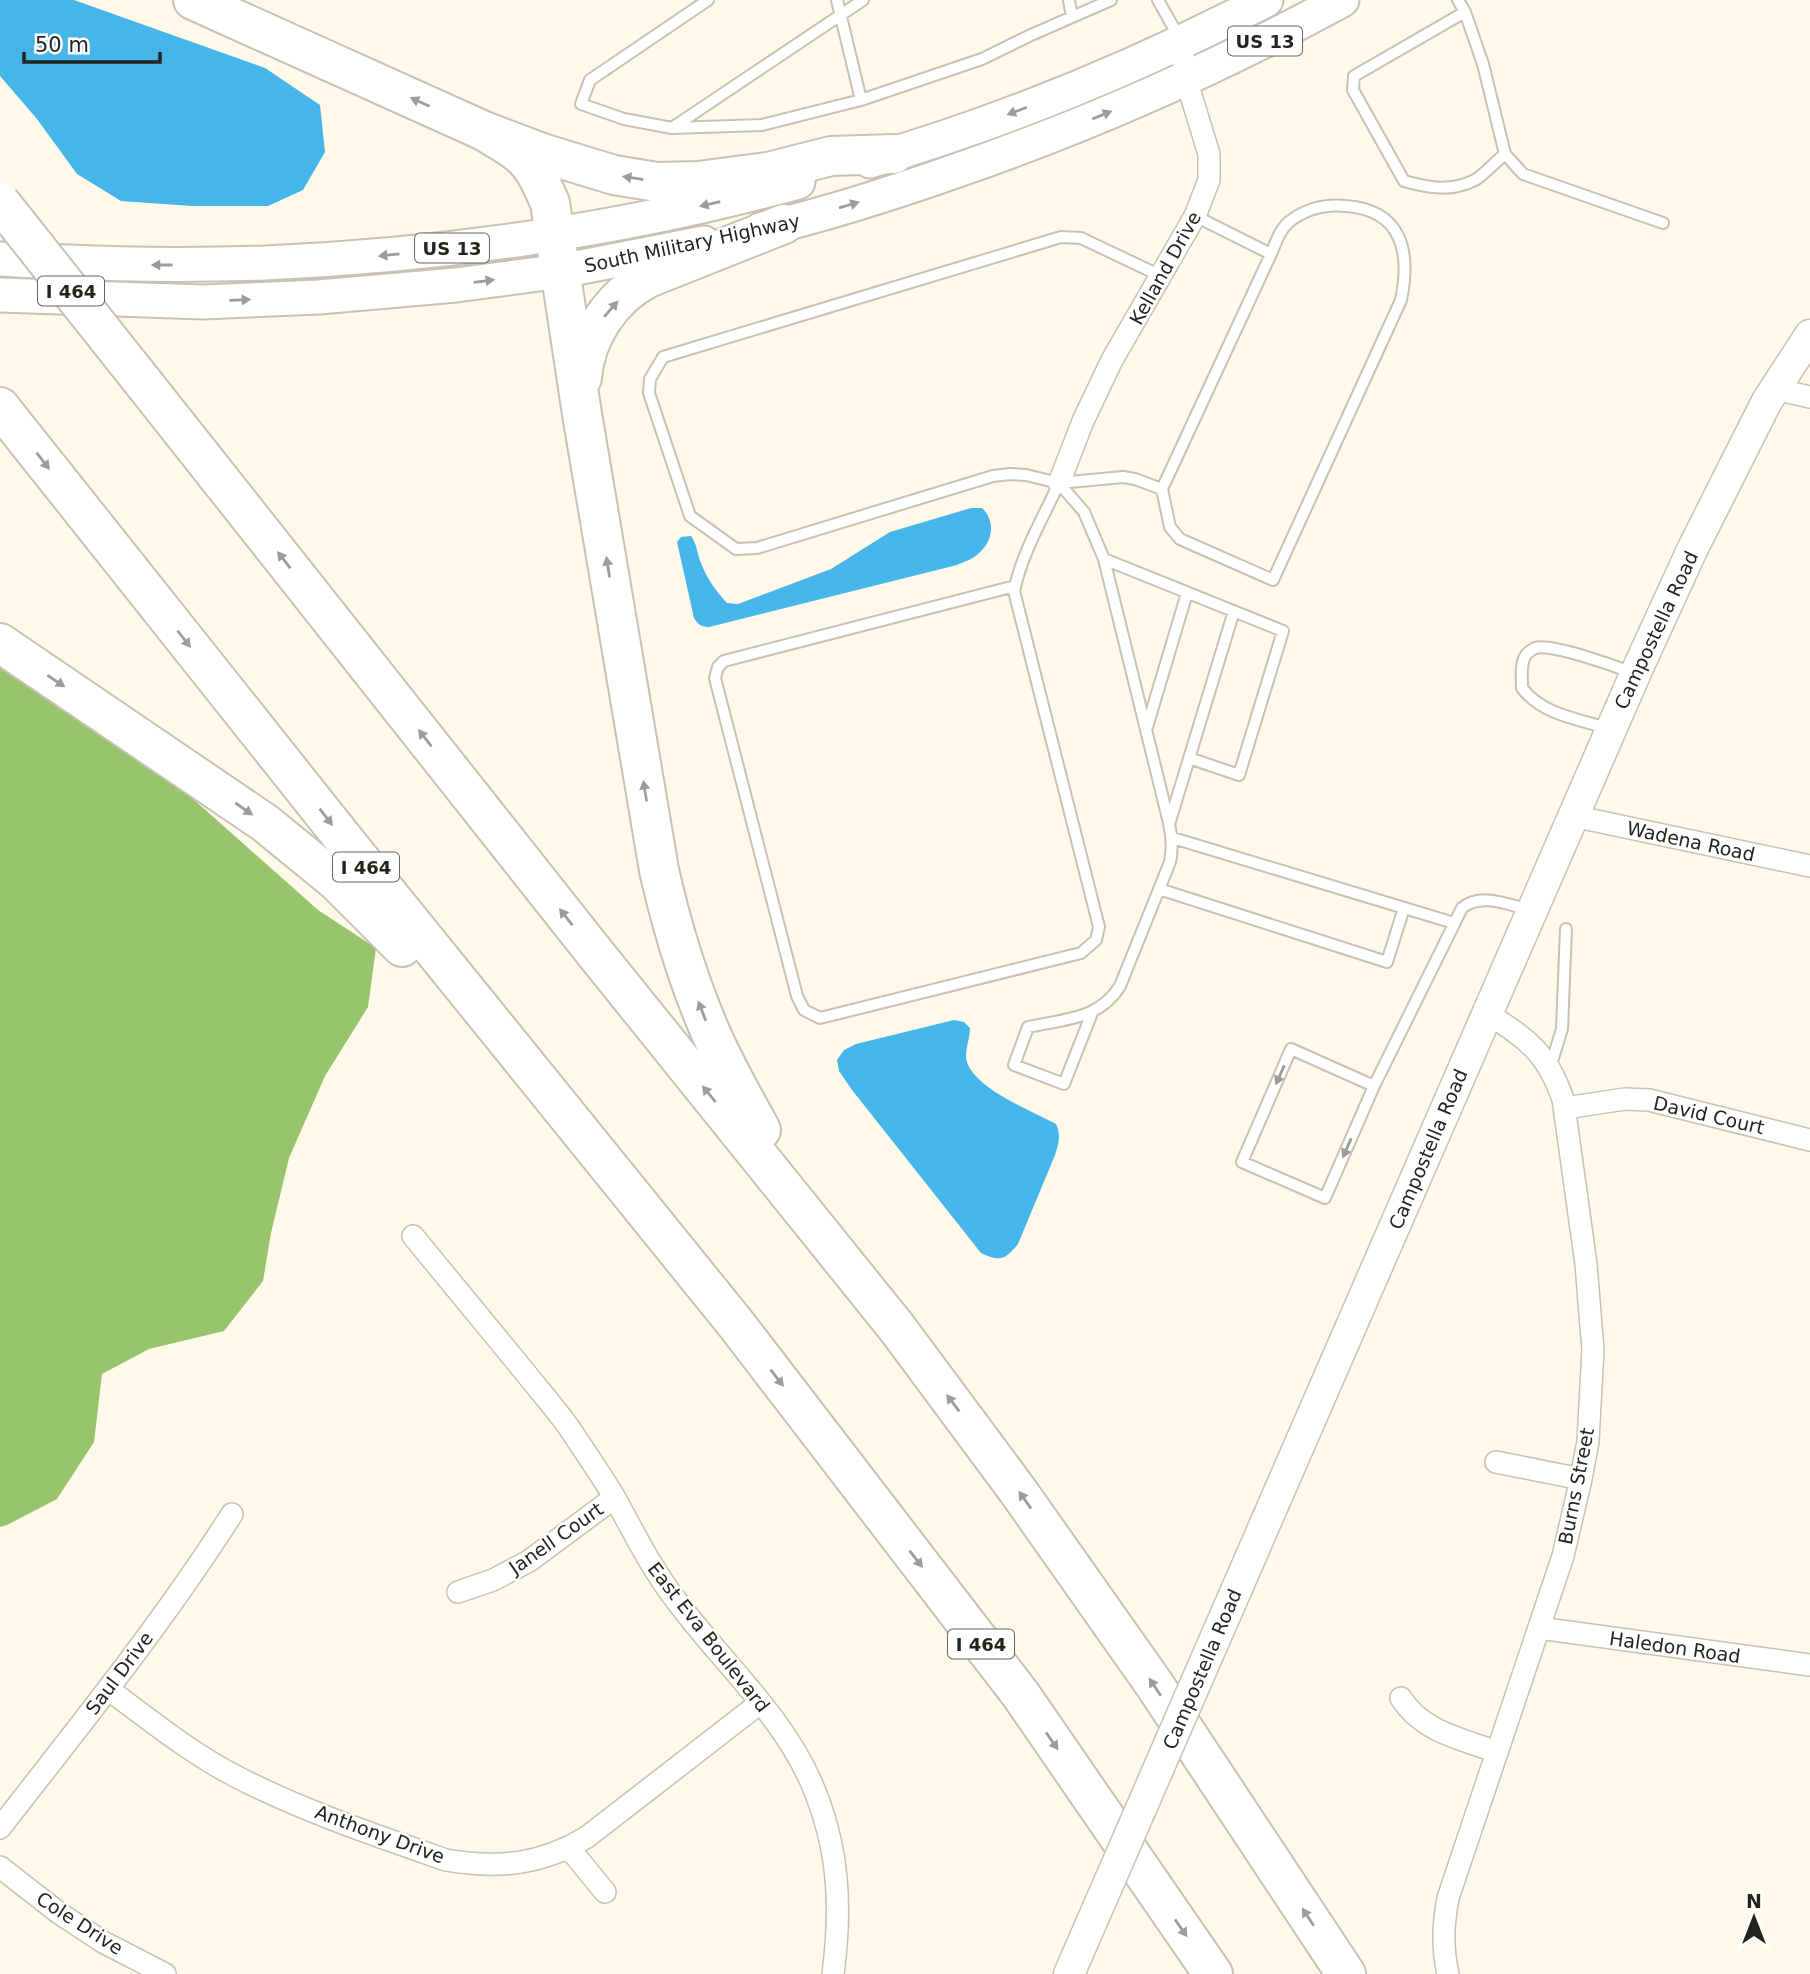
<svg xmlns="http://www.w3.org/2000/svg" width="1810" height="1974" font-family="'DejaVu Sans',sans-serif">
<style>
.forest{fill:#98c46d}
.water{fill:#45b5ea}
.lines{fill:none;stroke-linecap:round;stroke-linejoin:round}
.service-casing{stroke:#c8c2b4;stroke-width:14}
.minor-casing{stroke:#c8c2b4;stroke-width:24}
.secondary-casing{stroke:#c8c2b4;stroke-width:33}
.primary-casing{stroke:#c8c2b4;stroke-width:37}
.motorway-casing{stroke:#c8c2b4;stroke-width:42}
.service{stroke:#fff;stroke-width:10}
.minor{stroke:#fff;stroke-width:21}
.secondary{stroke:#fff;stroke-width:30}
.primary{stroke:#fff;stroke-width:33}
.motorway{stroke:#fff;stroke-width:38}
.secondary-bridge-casing{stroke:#c8c2b4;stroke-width:33;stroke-linecap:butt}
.motorway-bridge-casing{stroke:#c8c2b4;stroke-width:42;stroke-linecap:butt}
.secondary-bridge{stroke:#fff;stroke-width:30}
.motorway-bridge{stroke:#fff;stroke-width:38}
.oneway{fill:#9d9c99}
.labels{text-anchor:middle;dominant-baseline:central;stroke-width:5;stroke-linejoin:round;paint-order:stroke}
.shield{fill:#fff;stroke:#666561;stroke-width:2}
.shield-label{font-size:18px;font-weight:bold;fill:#25231d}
.street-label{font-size:19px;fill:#25231d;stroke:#fff}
</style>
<rect width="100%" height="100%" fill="#fff9e9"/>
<!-- forest -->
<path class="forest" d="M0 666 192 798 318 910 376 948 368 1007 325 1076 289 1158 271 1233 263 1281 224 1331 149 1349 102 1374 94 1442 57 1499 7 1525 0 1527Z"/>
<!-- water -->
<path class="water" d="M0 0H74L265 68 320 105 325 152 303 190 268 206H192L121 201 77 174 37 119 0 76Z
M971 508H982C996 521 993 542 978 554 973 559 964 562 957 565L709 627C702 627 698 625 694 618L677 542 681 537 691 536C697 544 697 553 701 563 707 579 716 591 727 603L738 604 831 569 890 532Z
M954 1020 964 1022 970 1028C970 1037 966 1047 966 1056 967 1086 1032 1111 1056 1124 1061 1135 1059 1143 1055 1155L1018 1244C1005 1260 1000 1262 981 1253L852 1090 839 1071 837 1060 844 1050 856 1044Z"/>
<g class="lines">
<!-- service casing -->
<g class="service-casing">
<path id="service" d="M708 0 590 80 581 104 624 119 672 128 762 125 861 100 982 59 1031 35 1111 0
M837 0 861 100
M1069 0 1072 17
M1158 0 1180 39
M1458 0 1465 12 1483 64 1505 154 1523 174 1663 223
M1465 12 1354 76 1353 90 1404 181C1429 188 1451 192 1475 180 1485 174 1495 162 1505 154
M672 128 863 0
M1161 276 1081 238 1061 237 663 357 650 379 649 393 690 516 736 549 757 548 993 476 1010 474 1026 475 1059 483 1123 477 1135 479 1162 489 1271 254 1195 216
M1162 489 1170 527 1180 539 1273 580 1401 300C1411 252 1402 210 1346 206 1326 204 1306 209 1290 221 1280 229 1276 242 1271 254
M1104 559 1283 631 1239 775 1189 758
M1015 586 724 661 718 667 715 678 797 996 804 1010 820 1018 1081 953 1096 940 1099 927 1014 591C1022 553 1043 518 1059 483L1084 512 1104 559 1169 823C1172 837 1173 848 1170 862L1120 986C1099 1020 1064 1019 1028 1027L1014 1065 1064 1084 1092 1013
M1147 727 1187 593
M1610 729C1579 719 1542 715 1522 688 1522 678 1520 663 1526 655 1527 653 1533 649 1535 648 1551 643 1615 666 1633 673
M1170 821 1234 611
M1173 838 1454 923
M1159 889 1387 962 1404 908
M1550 1068 1562 1029 1566 929
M1374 1086 1291 1049 1242 1162 1325 1198 1374 1086 1462 908C1481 892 1509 905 1530 910"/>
</g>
<!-- minor casing -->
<g class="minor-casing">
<path id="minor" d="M1775 389 1810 397
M1059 483 1083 421 1112 360 1195 216 1209 180V154L1186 79 1181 42
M1573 816 1810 866
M1565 1108 1625 1099 1649 1100 1810 1140
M413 1236C450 1281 487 1326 524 1371 539 1390 556 1409 570 1429 585 1452 602 1476 616 1500 636 1537 653 1571 679 1604 723 1663 781 1714 811 1782 839 1846 842 1906 833 1974
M1496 1462 1581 1479
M458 1592 493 1580 529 1561 614 1498
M1539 1628 1810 1665
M108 1689C151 1721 193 1755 241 1779 306 1812 377 1836 446 1860 498 1869 541 1865 587 1837L760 1703
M1401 1698C1422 1732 1462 1739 1497 1752
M0 1828C80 1725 162 1624 232 1514
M569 1848 605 1892
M0 1867 59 1913 103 1942 165 1974
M1448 1974C1442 1946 1443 1926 1448 1898L1563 1556 1581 1479 1588 1441 1593 1349 1591 1326 1586 1264 1563 1099C1546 1051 1528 1040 1487 1013"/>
</g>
<!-- secondary casing -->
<g class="secondary-casing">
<path id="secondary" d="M1197 1680 1637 670 1692 550 1767 401 1810 335
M1069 1974 1110 1880"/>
</g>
<!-- primary casing -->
<g class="primary-casing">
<path id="primary" d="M870 161C1006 121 1139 66 1266 0
M760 230C827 214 893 193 958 170 1091 124 1219 67 1342 0
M0 259C23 261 46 261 69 262 134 265 199 265 265 263 444 255 624 230 798 182
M0 295 203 302 319 297 456 285 561 271 704 243"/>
</g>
<!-- motorway casing -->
<g class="motorway-casing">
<path id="motorway" d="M193 0 484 131 542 153 614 175 657 182 698 181 768 172 831 156 894 154
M484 131C495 138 507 144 517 152 534 164 542 185 550 203L582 414 659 870C671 923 686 974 707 1024 722 1061 742 1095 761 1130
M582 378C585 337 611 297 648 278L784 224
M142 381 595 953 897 1328 1018 1491 1154 1684 1346 1974
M0 407 342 837 736 1324 1021 1695 1213 1974
M0 643 265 823 336 881 402 947"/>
</g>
<!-- service -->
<use href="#service" class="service"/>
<!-- minor -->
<use href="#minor" class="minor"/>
<!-- secondary -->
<use href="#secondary" class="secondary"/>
<!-- primary -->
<use href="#primary" class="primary"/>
<!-- motorway -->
<use href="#motorway" class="motorway"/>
<!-- secondary-bridge casing -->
<g class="secondary-bridge-casing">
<path id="secondary-bridge" d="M1110 1880 1197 1680"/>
</g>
<!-- motorway-bridge casing -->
<g class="motorway-bridge-casing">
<path id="motorway-bridge" d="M0 202 142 381"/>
</g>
<!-- secondary-bridge -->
<use href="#secondary-bridge" class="secondary-bridge"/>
<!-- motorway-bridge -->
<use href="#motorway-bridge" class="motorway-bridge"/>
</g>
<!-- one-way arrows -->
<defs><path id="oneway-solid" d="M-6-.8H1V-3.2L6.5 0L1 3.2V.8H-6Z" transform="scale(1.75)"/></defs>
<g class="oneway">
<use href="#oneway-solid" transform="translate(420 102) rotate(-156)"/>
<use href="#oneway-solid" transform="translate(1017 111) rotate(159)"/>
<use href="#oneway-solid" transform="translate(1102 115) rotate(-22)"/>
<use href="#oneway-solid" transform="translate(633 178) rotate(-171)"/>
<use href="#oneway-solid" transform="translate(710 204) rotate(167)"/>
<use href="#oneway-solid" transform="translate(849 205) rotate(-16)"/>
<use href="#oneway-solid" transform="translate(389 255) rotate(174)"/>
<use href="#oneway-solid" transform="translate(162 265) rotate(180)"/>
<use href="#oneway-solid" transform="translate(484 281) rotate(-7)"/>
<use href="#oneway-solid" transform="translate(240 300) rotate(-2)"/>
<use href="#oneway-solid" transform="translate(611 309) rotate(-49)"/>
<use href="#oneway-solid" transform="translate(43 461) rotate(52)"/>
<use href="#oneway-solid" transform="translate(284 560) rotate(-128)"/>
<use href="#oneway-solid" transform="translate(608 567) rotate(-99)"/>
<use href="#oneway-solid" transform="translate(184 639) rotate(52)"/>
<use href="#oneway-solid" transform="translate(56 681) rotate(34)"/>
<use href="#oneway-solid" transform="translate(425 738) rotate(-128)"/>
<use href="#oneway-solid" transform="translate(645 791) rotate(-99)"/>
<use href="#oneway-solid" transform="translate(244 809) rotate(35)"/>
<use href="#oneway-solid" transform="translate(326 817) rotate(52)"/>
<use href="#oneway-solid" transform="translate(566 917) rotate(-128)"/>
<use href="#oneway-solid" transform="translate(702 1011) rotate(-111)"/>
<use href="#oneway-solid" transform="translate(1280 1075) rotate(114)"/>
<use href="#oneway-solid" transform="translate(709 1094) rotate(-129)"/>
<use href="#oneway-solid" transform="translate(1347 1148) rotate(114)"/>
<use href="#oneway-solid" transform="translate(777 1378) rotate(52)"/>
<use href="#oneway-solid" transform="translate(953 1403) rotate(-127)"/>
<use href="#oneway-solid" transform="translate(1025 1500) rotate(-125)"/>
<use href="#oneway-solid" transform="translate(916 1559) rotate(52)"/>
<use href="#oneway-solid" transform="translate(1155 1687) rotate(-124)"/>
<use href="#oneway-solid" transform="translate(1052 1741) rotate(55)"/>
<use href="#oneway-solid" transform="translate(1308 1917) rotate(-123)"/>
<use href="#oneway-solid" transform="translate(1181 1928) rotate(55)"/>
</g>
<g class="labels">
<!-- shield labels -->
<g class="shield">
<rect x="1228" y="26.5" width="74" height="29" rx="5"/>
<rect x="415" y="233.5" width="74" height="29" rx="5"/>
<rect x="38" y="276.5" width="66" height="29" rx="5"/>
<rect x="333" y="852.5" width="66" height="29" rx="5"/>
<rect x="948" y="1629.5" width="66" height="29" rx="5"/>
</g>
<g class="shield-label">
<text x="1265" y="41">US 13</text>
<text x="452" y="248">US 13</text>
<text x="71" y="291">I 464</text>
<text x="366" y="867">I 464</text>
<text x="981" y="1644">I 464</text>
</g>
<!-- street labels -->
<g class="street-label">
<text transform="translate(692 243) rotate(-12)">South Military Highway</text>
<text transform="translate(1165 268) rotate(-61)">Kelland Drive</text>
<text transform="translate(1656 630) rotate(-65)">Campostella Road</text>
<text transform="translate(1691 841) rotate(12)">Wadena Road</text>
<text transform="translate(1709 1115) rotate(13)">David Court</text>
<text transform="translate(1428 1149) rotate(-67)">Campostella Road</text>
<text transform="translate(1576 1486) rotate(-79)">Burns Street</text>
<text transform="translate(556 1538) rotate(-35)">Janell Court</text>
<text transform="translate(709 1637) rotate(52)">East Eva Boulevard</text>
<text transform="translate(1675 1647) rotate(8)">Haledon Road</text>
<text transform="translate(1202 1669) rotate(-67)">Campostella Road</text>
<text transform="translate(119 1673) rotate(-53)">Saul Drive</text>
<text transform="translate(380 1834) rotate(20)">Anthony Drive</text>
<text transform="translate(80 1923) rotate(33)">Cole Drive</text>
</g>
</g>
<!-- north arrow -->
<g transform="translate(1754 1918)" stroke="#ffffff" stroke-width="5" paint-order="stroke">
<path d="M0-5L12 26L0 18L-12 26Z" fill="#25231d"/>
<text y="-10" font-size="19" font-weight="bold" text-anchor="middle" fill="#25231d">N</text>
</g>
<!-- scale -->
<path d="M24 52v10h136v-10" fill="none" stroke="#25231d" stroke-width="3.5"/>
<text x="35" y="52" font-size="21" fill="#25231d" stroke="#ffffff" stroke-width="5" paint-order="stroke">50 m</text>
</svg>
